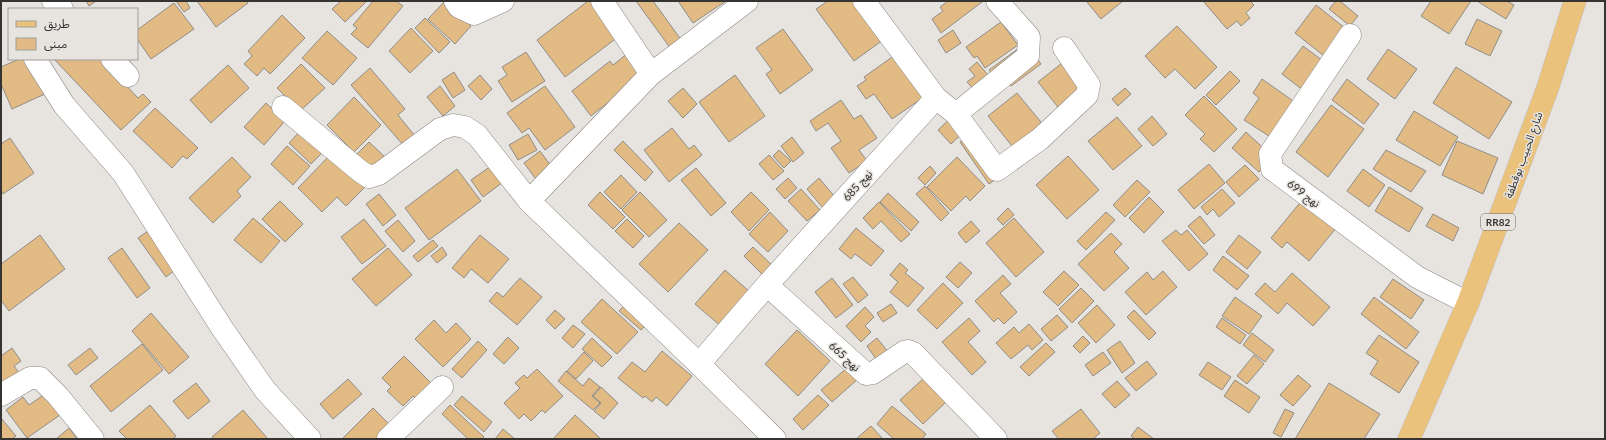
<svg xmlns="http://www.w3.org/2000/svg" width="1606" height="440" font-family="Lato,'Noto Sans Arabic',sans-serif">
<style>
.building{fill:#e2ba84;stroke:#908d89}
.lines{fill:none;stroke-linecap:round;stroke-linejoin:round}
.street-casing{stroke:#8a8784;stroke-width:23}
.primary-casing{stroke:#c2c2c2;stroke-width:23}
.street{stroke:#fff;stroke-width:22}
.primary{stroke:#ebc27b;stroke-width:22}
.labels{text-anchor:middle;dominant-baseline:central;stroke-width:3;stroke-linejoin:round;paint-order:stroke}
.shield{fill:#e7e4e0;stroke:#6a6966;stroke-width:1}
.shield-label{font-size:10px;font-weight:bold;fill:#353432}
.street-label{font-size:11px;fill:#353432;stroke:#e7e4e0}
</style>
<rect width="100%" height="100%" fill="#e7e4e0"/>
<!-- building -->
<path class="building" d="M86 1H96L89 6Z
M176 1H186L190 8 184 12Z
M197 1H247L248 3 216 27Z
M341 1H367L345 22 332 9Z
M373 1H396L403 6 368 48 351 34 357 28 353 25Z
M445 1 471 26 455 44 428 19Z
M588 1H591L618 37 565 77 537 40Z
M636 1H653L682 41 671 49Z
M678 1H726L693 23Z
M828 1H872L894 32 854 61 816 9Z
M948 1H981L982 2 941 33 932 19 943 11 940 7Z
M1086 1H1123L1101 19Z
M1203 1H1250L1254 5 1246 13 1250 18 1241 26 1237 21 1227 29Z
M1336 1H1340L1358 16 1350 26 1329 9Z
M1431 1H1471L1449 34 1421 16Z
M1477 1H1507L1514 5 1506 19Z
M174 3 194 29 151 59 137 39V30Z
M1316 5 1345 28 1324 56 1295 33Z
M282 15 305 38 270 74 264 68 257 76 244 64 252 56 248 51Z
M425 18 450 42 439 53 415 28Z
M1477 19 1502 31 1490 56 1465 44Z
M1001 22 1018 45 985 68 977 56 974 58 966 47Z
M1177 26 1217 67 1195 89 1175 69 1165 78 1145 56Z
M411 28 433 51 410 73 389 51Z
M783 29 813 70 780 94 766 74 772 70 756 48Z
M953 30 961 43 946 53 938 40Z
M327 31 357 58 333 85 302 58Z
M1026 43 1041 64 1011 86 1002 74 996 78 989 70Z
M1303 46 1338 72 1317 101 1282 74Z
M1388 49 1417 69 1395 99 1367 79Z
M526 52 545 81 512 102 498 81 507 75 502 67Z
M628 53 644 74 591 116 572 91 610 61 613 65Z
M895 55 924 97 892 119 874 94 866 99 857 86 866 80 864 77Z
M19 59H32L47 93 12 109 1 84V67Z
M54 59H101L138 98 143 94 151 102 121 130Z
M977 62 993 81 978 94 967 82 975 76 969 69Z
M1062 63 1085 92 1061 111 1038 82Z
M301 64 325 88 300 111 277 88Z
M228 65 249 88 211 123 190 100Z
M1456 67 1512 102 1489 139 1433 103Z
M370 68 405 109 398 115 415 136 404 146 351 85Z
M1230 71 1240 81 1216 105 1206 95Z
M454 72 465 90 453 98 442 80Z
M480 75 492 89 481 100 468 86Z
M735 75 765 116 729 142 699 102Z
M1262 79 1306 110 1283 145 1244 120 1259 98 1253 93Z
M1347 79 1379 104 1364 124 1332 100Z
M440 86 455 106 443 116 427 97Z
M545 86 575 127 545 150 529 128 522 133 507 113Z
M683 88 697 104 683 118 668 101Z
M1125 88 1131 94 1118 106 1112 99Z
M1017 93 1045 127 1016 151 988 116Z
M1204 96 1237 129 1214 152 1200 139 1205 134 1185 115Z
M354 97 381 125 354 152 327 125Z
M841 100 854 119 861 115 877 138 859 150 867 161 849 173 831 148 841 141 828 123 816 131 810 121Z
M266 103 285 121 264 145 244 127Z
M1331 105 1364 129 1328 177 1296 152Z
M155 108 198 148 187 159 183 156 172 168 133 131Z
M1414 111 1458 137 1440 166 1396 140Z
M956 113 969 127 951 144 938 130Z
M1152 116 1167 134 1153 146 1138 129Z
M1117 117 1142 146 1113 170 1088 141Z
M672 128 689 149 694 145 702 155 669 182 644 150Z
M302 129 325 150 311 164 289 143Z
M1246 132 1273 157 1259 172 1232 148Z
M974 133 1003 174 989 184 960 142Z
M528 134 537 150 518 160 509 145Z
M792 137 804 153 793 162 781 146Z
M10 138 34 173 3 194 1 190V144Z
M623 141 653 172 645 181 614 150Z
M1457 141 1498 158 1483 194 1442 175Z
M369 142 385 157 372 171 356 155Z
M287 146 310 166 293 185 271 164Z
M779 150 791 161 784 168 773 156Z
M1386 150 1426 171 1411 192 1373 169Z
M540 151 554 170 538 182 524 163Z
M333 152 366 186 346 206 337 197 322 212 298 188Z
M769 155 784 171 773 180 759 164Z
M1068 156 1099 190 1067 219 1036 185Z
M232 157 251 177 237 191 241 196 213 223 189 198Z
M957 157 985 186 970 201 966 196 951 211 927 187Z
M494 164 506 180 483 197 471 180Z
M1209 164 1225 183 1194 209 1178 190Z
M1245 165 1259 179 1239 197 1226 182Z
M930 166 936 173 925 185 918 178Z
M696 168 726 203 711 216 681 180Z
M457 169 481 201 429 240 405 208Z
M1363 169 1385 185 1369 207 1347 191Z
M621 175 637 192 621 209 604 192Z
M788 178 797 188 785 199 776 189Z
M819 178 835 197 823 208 807 189Z
M1137 180 1150 192 1125 217 1113 205Z
M925 186 949 213 941 221 916 194Z
M1389 187 1423 208 1409 232 1375 211Z
M801 189 820 210 807 221 788 201Z
M1222 189 1235 203 1219 217 1213 209 1207 215 1201 207Z
M600 192 625 217 613 229 588 205Z
M640 192 667 220 649 237 622 210Z
M751 192 769 210 749 231 731 212Z
M888 193 919 222 911 231 880 202Z
M379 194 396 215 383 226 366 204Z
M1149 197 1164 212 1144 233 1129 218Z
M1303 199 1337 227 1309 261 1287 242 1282 248 1271 238Z
M280 201 303 224 285 242 262 219Z
M879 202 910 234 901 242 881 221 873 229 863 218Z
M1008 208 1014 215 1003 225 997 219Z
M770 212 788 231 768 252 749 234Z
M1106 212 1115 220 1086 250 1077 241Z
M1433 214 1459 228 1453 241 1426 226Z
M1200 216 1215 235 1204 244 1188 226Z
M253 218 280 241 261 263 234 240Z
M1014 218 1044 252 1016 277 986 243Z
M364 219 386 246 362 264 341 237Z
M627 219 644 236 633 248 615 231Z
M398 220 415 241 403 252 385 231Z
M971 221 980 231 966 243 958 233Z
M679 223 708 250 668 292 639 264Z
M856 228 884 251 871 266 855 254 851 259 839 249Z
M151 229 179 267 166 277 138 238Z
M1176 230 1181 235 1187 230 1208 254 1189 271 1162 241Z
M1111 233 1122 244 1114 252 1129 268 1104 291 1078 264Z
M40 235 65 269 9 311 1 300V264Z
M480 235 509 259 488 283 471 269 464 278 452 268Z
M1239 235 1261 252 1247 269 1226 252Z
M433 240 438 246 418 262 413 256Z
M442 247 447 255 437 263 431 256Z
M753 247 774 267 765 277 744 256Z
M122 248 150 288 137 298 108 258Z
M388 248 412 275 376 306 352 279Z
M1223 256 1249 276 1237 290 1213 270Z
M960 262 972 273 958 288 946 277Z
M900 263 908 270 905 273 924 288 908 307 890 292 898 282 890 275Z
M725 270 759 300 730 334 695 304Z
M1064 271 1079 285 1058 306 1043 292Z
M1163 271 1177 287 1146 315 1125 292 1147 272 1153 280Z
M1292 273 1330 307 1313 326 1287 303 1278 314 1255 294 1265 283 1275 292Z
M1003 275 1011 284 1000 293 1017 312 1004 324 998 318 994 322 975 301Z
M853 277 868 295 858 303 843 284Z
M520 278 542 297 517 325 489 301 497 292 503 297Z
M832 278 853 305 836 318 815 292Z
M1393 279 1424 300 1411 319 1380 297Z
M943 283 963 303 937 329 917 310Z
M1081 288 1094 301 1072 323 1059 309Z
M1235 297 1262 316 1249 334 1222 316Z
M1374 297 1419 332 1406 349 1361 314Z
M602 299 638 332 617 354 581 322Z
M891 304 897 313 883 322 877 313Z
M625 305 646 325 641 330 619 311Z
M1097 305 1115 325 1096 343 1078 323Z
M865 307 874 317 865 326 871 332 861 342 846 326Z
M555 310 565 319 555 329 546 320Z
M1134 310 1156 333 1149 340 1127 317Z
M151 313 189 357 169 374 132 331Z
M1057 315 1068 327 1051 341 1041 329Z
M969 318 980 331 968 342 986 362 972 375 942 342Z
M1222 318 1246 335 1240 344 1216 327Z
M434 320 446 333 456 323 471 339 443 367 415 339Z
M1029 324 1043 340 1032 350 1028 345 1011 359 996 343 1014 327 1019 333Z
M573 325 585 334 573 348 562 338Z
M797 330 830 361 798 396 765 364Z
M1252 333 1274 350 1265 362 1243 345Z
M1379 335 1419 362 1399 393 1370 374 1378 361 1366 353Z
M1083 336 1090 343 1080 353 1073 346Z
M508 337 519 348 504 364 493 354Z
M592 338 612 357 602 367 582 349Z
M877 338 889 353 878 362 867 346Z
M478 341 487 350 462 378 452 369Z
M1120 341 1135 363 1122 373 1107 350Z
M1046 343 1055 352 1029 376 1020 367Z
M142 344 163 370 111 412 90 386Z
M12 348 21 361 14 366 20 374 1 388V356Z
M90 348 98 358 76 375 68 365Z
M662 351 692 376 667 406 656 397 652 402 645 396 643 398 618 378 632 362 645 372Z
M584 352 593 361 576 379 567 371Z
M1103 352 1111 363 1093 376 1085 365Z
M1254 355 1264 364 1247 384 1237 376Z
M404 356 432 384 417 400 413 396 403 406 387 391 391 387 382 378Z
M1147 361 1157 374 1136 391 1125 378Z
M1208 362 1231 377 1222 390 1199 375Z
M848 367 858 379 832 402 821 390Z
M537 369 563 396 545 413 542 410 531 421 524 414 519 419 504 403 520 388 515 383 524 375 527 378Z
M566 371 583 386 589 378 600 387 592 396 600 403 593 410 558 381Z
M1298 375 1311 386 1293 406 1280 395Z
M924 378 946 402 923 424 900 400Z
M348 379 362 394 333 419 320 404Z
M1235 380 1260 397 1249 413 1224 396Z
M1117 381 1130 395 1115 408 1102 394Z
M196 383 210 401 188 419 173 401Z
M1329 383 1380 414 1364 439H1295Z
M601 387 618 403 604 419 594 411 601 403 593 396Z
M45 394 60 415 27 438 6 410 23 397 29 405Z
M818 395 829 405 803 430 793 419Z
M462 396 492 422 484 432 454 405Z
M150 405 176 436 173 439H127L119 431Z
M450 405 484 437 482 439H468L442 414Z
M892 406 926 434 922 439H894L877 424Z
M373 408 393 428 382 439H342Z
M1081 409 1100 433 1093 439H1059L1052 431Z
M1285 409 1294 413 1281 437 1273 433Z
M243 410 268 439H214L212 437Z
M575 415 601 439H553Z
M1 418 16 436 12 439H1Z
M871 426 883 439H856Z
M1138 427 1154 439H1135L1131 436Z
M69 428 77 439H56Z
M503 429 515 439H495Z"/>
<g class="lines">
<!-- street casing -->
<g class="street-casing">
<path id="street" d="M53 1 62 9
M455 1 459 7 474 14 503 1
M602 1 651 74
M1350 35 1270 154 1272 169 1417 277 1468 303
M35 59 64 105 123 173 222 328 265 390 310 439
M112 59 128 76
M936 98 956 114 997 170 1040 139 1087 95 1089 85 1064 48
M283 107 360 171 369 177 379 174 440 129 453 125 465 127 477 135 529 201 699 364 775 439
M956 114 1028 56 1029 37 997 1
M529 201 651 74 747 1
M767 285 866 374 873 373 904 352 908 351 913 353 996 439
M699 364 767 285 936 98 864 1
M1 395 30 378H40L58 396 93 439
M388 439 442 387"/>
</g>
<!-- primary casing -->
<g class="primary-casing">
<path id="primary" d="M1409 439 1468 303 1548 87 1575 1"/>
</g>
<!-- street -->
<use href="#street" class="street"/>
<!-- primary -->
<use href="#primary" class="primary"/>
</g>
<g class="labels">
<!-- shield labels -->
<rect class="shield" x="1481" y="214" width="34" height="16" rx="3"/>
<g class="shield-label">
<text x="1498" y="222">RR82</text>
</g>
<!-- street labels -->
<g class="street-label">
<text transform="translate(1523 155) rotate(-70)">شارع الحبيب بوقطفة</text>
<text transform="translate(857 185) rotate(-48)">نهج 685</text>
<text transform="translate(1304 193) rotate(37)">نهج 699</text>
<text transform="translate(845 356) rotate(42)">نهج 665</text>
</g>
</g>
<!-- border -->
<rect width="1606" height="440" fill="none" stroke="#353432" stroke-width="4"/>
<!-- legend -->
<rect x="8" y="8" width="130" height="52" fill="#e7e4e0" stroke="#a09e9a"/>
<rect x="16" y="21" width="20" height="6" fill="#ebc27b" stroke="#a09e9a"/>
<text x="44" y="28" font-size="12" fill="#353432">طريق</text>
<rect x="16" y="38" width="20" height="12" fill="#e2ba84" stroke="#a09e9a"/>
<text x="44" y="48" font-size="12" fill="#353432">مبنى</text>
</svg>
